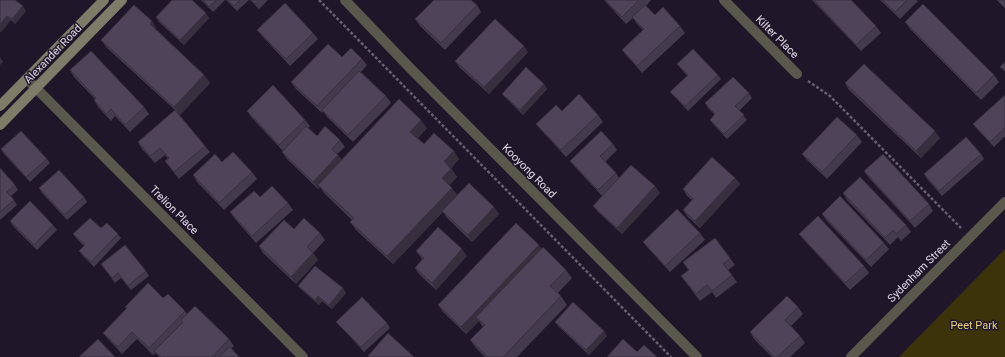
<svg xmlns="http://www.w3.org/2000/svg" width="1005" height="357" font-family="Roboto,sans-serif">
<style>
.green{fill:#3c330b}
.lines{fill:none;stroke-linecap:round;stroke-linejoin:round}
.path{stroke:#685f70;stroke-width:2.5;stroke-dasharray:3 2;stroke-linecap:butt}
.street{stroke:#5a584d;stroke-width:10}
.secondary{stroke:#7e7b69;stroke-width:10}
.wall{fill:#443a4d}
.shaded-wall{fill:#372f3e}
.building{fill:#4f4359;stroke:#372f3e}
.labels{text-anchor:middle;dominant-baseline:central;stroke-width:3;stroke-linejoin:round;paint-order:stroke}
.street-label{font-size:11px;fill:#e0d9e7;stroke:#201629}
.park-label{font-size:11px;fill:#e5d27d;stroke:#201629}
</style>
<rect width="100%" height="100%" fill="#201629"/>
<!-- green -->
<path class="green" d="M1005 249V357H899Z"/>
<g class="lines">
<!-- path -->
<path class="path" d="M319 0 671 357
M808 81 830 96 961 228"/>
<!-- street -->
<path class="street" d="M345 0 410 68 697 357
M724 0 797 74
M27 79 303 357
M851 357 1005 202"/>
<!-- secondary -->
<path class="secondary" d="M0 106 104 0
M0 125 122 0"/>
</g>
<!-- wall -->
<path class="wall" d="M0 0 26 11 15 24 11 20 1 32 0 31Z
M201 0H225L213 12Z
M226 0H249L237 11Z
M250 0H268L259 9Z
M604 0H651L646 6 655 15 680 26 685 33 642 73 627 56 622 50 643 30 637 24 633 18 626 24Z
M812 0H851L876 26 881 33 861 51Z
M880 0H917L918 1 900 19Z
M477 5 481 12 445 50 420 26 415 19Z
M156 17 209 18 184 45 159 22Z
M905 22 994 75 999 82 981 100 910 29Z
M157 30 204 75 210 83 180 115 176 111 205 146 210 152 179 179 165 161 168 159 165 155 155 163 142 149 138 142 175 110 107 48 101 40Z
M257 30 313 33 318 39 290 66 262 36Z
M528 52 489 94 460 68 455 61Z
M342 57 362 59 367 65 361 72 386 96 391 103 353 142 327 117 323 111 322 113 296 89 291 82Z
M677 64 718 75 721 79 688 111 674 96 670 92 687 76 681 69Z
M70 70 144 107 149 114 130 132 115 116 111 121 98 107 94 100 95 99 74 77Z
M845 83 940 138 921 158 849 90Z
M544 84 547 89 523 115 502 94Z
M749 93 752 98 739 111 747 120 727 139 713 124 710 120 715 115 708 108 705 103Z
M1005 95V136L994 147 977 129 973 124Z
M247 111 305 120 310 126 308 128 317 136 340 140 345 147 337 154 342 160 427 128 418 138 424 144 459 159 451 168 457 177 449 185 457 196 499 214 472 242 447 218 443 212 393 264 356 230 350 222 352 220 324 193 320 187 318 189 287 159 282 152 283 151 251 117Z
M562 111 598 115 603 122 566 157 541 130 536 124Z
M857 135 862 142 827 179 807 160 802 154Z
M613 144 617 150 605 162 616 173 619 178 660 193 622 234 598 212 593 206 602 196 575 167 570 161Z
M1 149 47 159 50 163 30 182 4 154Z
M981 154 984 159 942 196 927 179 924 174Z
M222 162 252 172 257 179 224 210 197 182 193 175Z
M0 168 15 185 18 190 11 196 17 205 0 220Z
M864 171 929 204 933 211 915 228 869 178Z
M735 178 740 184 700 228 688 217 683 210 692 200 687 196 683 189Z
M39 188 84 197 87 202 67 220 42 193Z
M843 193 906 225 911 232 901 241 898 237 890 245 847 200Z
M260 197 288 203 293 210 256 243 235 219 230 212Z
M822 214 884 243 889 249 871 267 826 220Z
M10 221 53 225 57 230 37 250 13 226Z
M101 228 118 234 121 238 94 267 83 256 79 251 84 246 77 239 73 234Z
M294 229 320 233 325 240 313 253 318 260 296 284 263 253 259 246Z
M700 233 705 240 670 272 648 248 643 242Z
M799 234 864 266 869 273 850 290 804 240Z
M541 249 566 270 572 278 558 293 561 296 567 305 517 357H485L476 348 470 340 483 327 479 321 466 334 443 312 438 305Z
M416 251 467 256 436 290 419 274 415 268 422 259Z
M730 258 735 265 728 270 737 282 716 298 712 292 700 301 681 276 688 270 683 262Z
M101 264 146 271 149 276 131 290 121 278 115 283Z
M298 286 346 293 332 309 322 301 319 305 302 290Z
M163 298 185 311 187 314 229 339 234 346 231 349 239 357H159L156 353 153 355 137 339 122 354 108 339 103 333 127 308 125 307Z
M798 307 803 314 791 326 800 336 805 343 790 357H772L754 339 750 332Z
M336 322 387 323 390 328 364 352 340 326Z
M555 322 607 336 589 355 558 326Z"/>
<!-- shaded-wall -->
<path class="shaded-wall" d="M23 6 26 11 15 24 12 19Z
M206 13 209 18 184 45 180 40Z
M7 16 11 20 1 32 0 31V25Z
M152 21 157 30 155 32 150 24Z
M524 46 528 52 489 94 484 87Z
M0 57 3 62 0 65Z
M204 75 210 83 180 115 174 107Z
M544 84 547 89 523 115 520 110Z
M421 120 427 128 416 140 410 132Z
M935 131 940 138 921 158 916 151Z
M454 151 459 159 450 170 444 161Z
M338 155 343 162 318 185 320 187 318 189 313 182Z
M451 169 457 177 448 187 442 178Z
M735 178 740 184 700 228 695 221Z
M655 186 660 193 622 234 617 228Z
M452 188 458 196 393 264 387 256Z
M494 207 499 214 472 242 468 235Z
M539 245 544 252 476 317 479 321 466 334 461 327Z
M462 249 467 256 436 290 432 283Z
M313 253 318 260 296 284 291 277Z
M343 288 346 293 332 309 329 305Z
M318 296 322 301 319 305 315 300Z
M604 331 607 336 589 355 586 350Z"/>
<!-- building -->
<path class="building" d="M0 0H15L23 6 12 19 7 16 0 25Z
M172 0H192L206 13 180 40 156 17Z
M203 0H217L209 7Z
M227 0H240L234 6Z
M251 0H260L255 4Z
M434 0H471L477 5 441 43 415 19Z
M605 0H639L622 17Z
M814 0H851L876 26 856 45Z
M882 0H907L895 12Z
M997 0H1005V8Z
M285 3 313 33 286 59 257 30Z
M923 4 994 75 976 93 905 22Z
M134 5 152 21 150 24 204 75 174 107 101 40Z
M645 5 655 15 663 7 680 26 637 66 622 50 644 29 632 17Z
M495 19 524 46 484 87 455 61Z
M328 44 342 57 351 48 362 59 317 106 291 82Z
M693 49 718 75 685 106 670 92 688 75 677 64Z
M91 51 144 107 125 125 111 109 106 114 94 100 96 98 70 70Z
M1005 62V71L1000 67Z
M864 64 935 131 916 151 845 83Z
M526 67 544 84 520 110 502 94Z
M359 71 386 96 348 135 322 110Z
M733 77 749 93 735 106 744 115 724 134 710 120 715 114 705 103Z
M273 85 305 120 279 145 247 111Z
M579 94 598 115 561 150 536 124 556 105 562 111Z
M1005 95V128L990 142 973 124Z
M399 99 421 120 410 132 424 144 434 133 454 151 444 161 451 169 442 178 452 188 387 256 350 222 354 218 318 185Z
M175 110 205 146 174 172 165 161 169 158 160 148 150 156 138 142Z
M837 117 857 135 822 172 802 154Z
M306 126 317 136 325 126 340 140 332 149 338 155 313 182 282 152Z
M21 131 47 159 26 177 1 149Z
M601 131 613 144 600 156 616 173 598 190 570 161Z
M966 137 981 154 939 191 924 174Z
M233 152 252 172 219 203 193 175 215 154 222 162Z
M883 154 929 204 910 221 864 171Z
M712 157 735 178 695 221 683 210 693 199 683 189Z
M631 165 655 186 617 228 593 206Z
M0 168 15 185 7 192 14 200 0 212Z
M59 170 84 197 64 215 39 188Z
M860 177 906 225 896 234 893 230 885 238 843 193Z
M469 183 494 207 468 235 442 211Z
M272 186 288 203 252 236 230 212 254 191 260 197Z
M840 196 884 243 866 260 822 214Z
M30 201 53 225 34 245 10 221Z
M677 209 700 233 665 266 643 242Z
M818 216 864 266 845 283 799 234Z
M90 218 101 228 107 223 118 234 91 262 79 251 85 245 73 234Z
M304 218 320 233 307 247 313 253 291 277 259 246 284 220 294 229Z
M516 223 539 245 461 327 438 305Z
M438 227 462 249 432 283 415 268 424 258 416 251Z
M715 238 730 258 723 264 732 275 712 291 707 285 696 294 681 276 689 270 683 262Z
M125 245 146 271 128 286 118 273 112 278 101 264Z
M543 247 566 270 550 286 561 296 503 357H488L470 340 485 325 476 317Z
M315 266 343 288 329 305 318 296 315 300 298 286Z
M148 283 163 298 168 294 185 311 149 348 132 332 118 347 103 333 127 308 125 307Z
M787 296 798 307 785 320 800 336 777 357H774L750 332Z
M362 297 387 323 361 347 336 322Z
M573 302 604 331 586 350 555 322Z
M195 306 229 339 212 357H161L154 351 183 322 181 320Z
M388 333 414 357H370L368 356Z
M98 339 115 357H79Z
M623 339 637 352 644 345 657 357H607Z
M230 347 239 357H219Z"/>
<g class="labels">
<!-- street labels -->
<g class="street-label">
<text transform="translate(777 37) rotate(45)">Kilter Place</text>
<text transform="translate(53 54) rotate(-46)">Alexander Road</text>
<text transform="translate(529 171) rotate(45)">Kooyong Road</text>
<text transform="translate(174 210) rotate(45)">Trelion Place</text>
<text transform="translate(919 271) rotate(-45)">Sydenham Street</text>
</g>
<!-- park labels -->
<g class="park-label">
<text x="974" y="325">Peet Park</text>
</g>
</g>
</svg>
